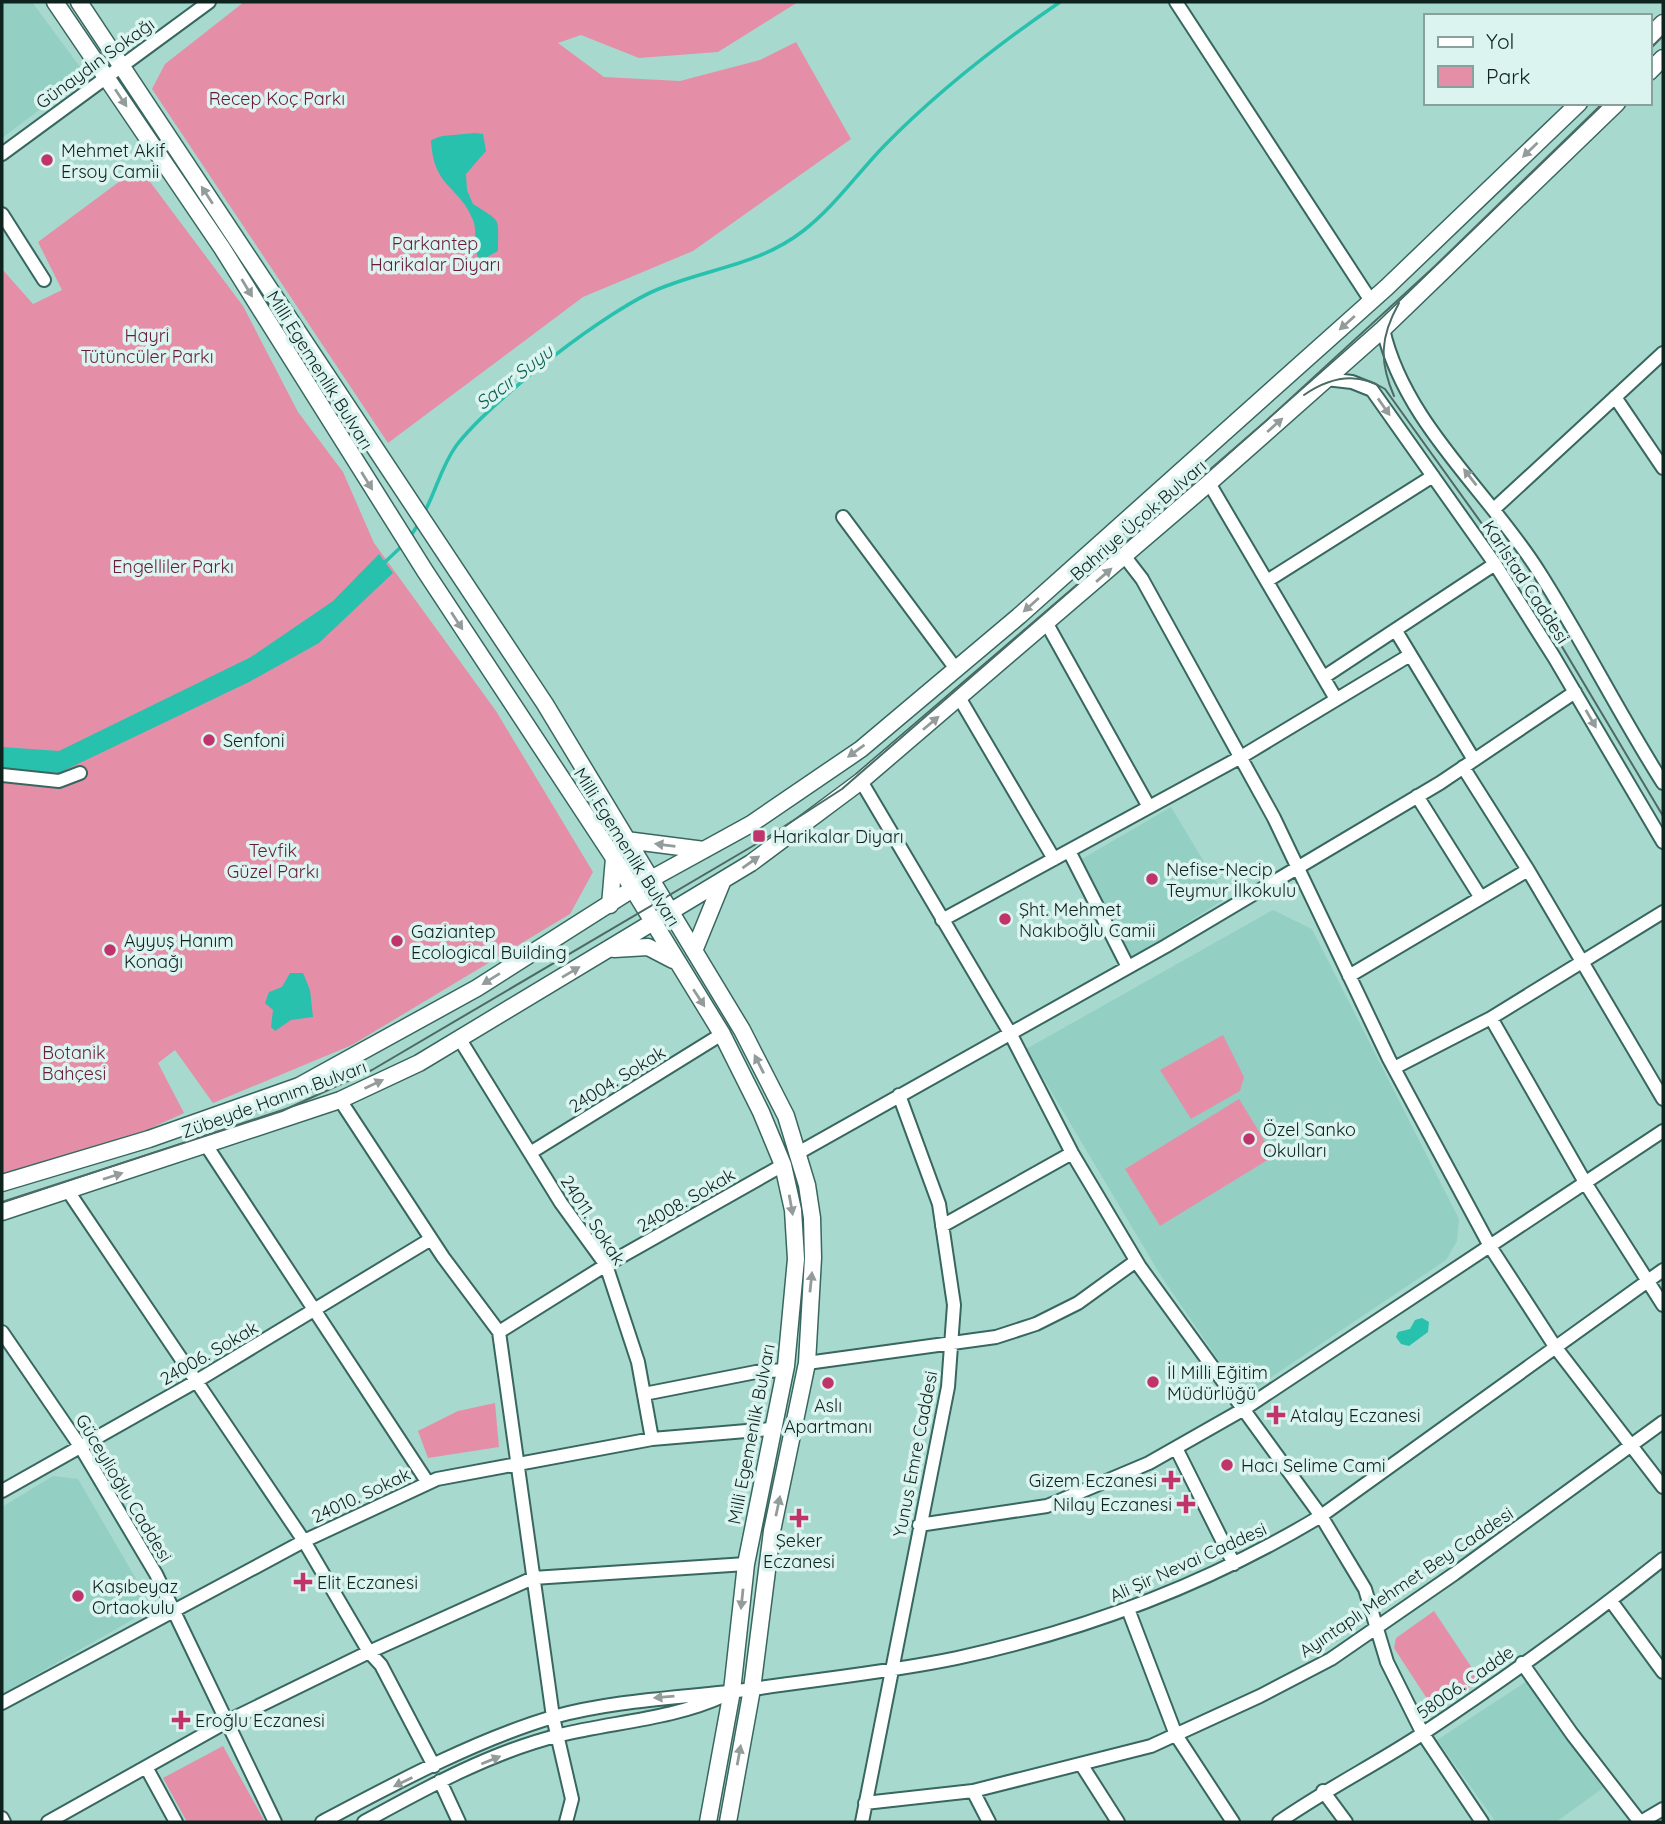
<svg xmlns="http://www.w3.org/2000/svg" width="1665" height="1824" font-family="Quicksand,sans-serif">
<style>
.built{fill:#94cfc4}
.green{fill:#e48fa7}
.water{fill:#27c1ad}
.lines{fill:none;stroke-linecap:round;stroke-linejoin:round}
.stream{stroke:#27c1ad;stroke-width:3.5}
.minor-casing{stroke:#38675f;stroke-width:16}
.major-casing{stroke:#38675f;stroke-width:19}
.minor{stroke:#fff;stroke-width:12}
.major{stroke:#fff;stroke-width:16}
.tram{stroke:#4b6b65;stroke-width:2}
.oneway{fill:#939c9a}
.poi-dot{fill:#c0346b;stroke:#dbf4ef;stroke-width:2.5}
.labels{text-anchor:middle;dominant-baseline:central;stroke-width:7;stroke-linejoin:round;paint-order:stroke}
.street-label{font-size:18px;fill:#0e221e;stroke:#dbf4ef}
.park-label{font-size:18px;fill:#681c39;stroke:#dbf4ef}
.poi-label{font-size:18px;fill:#0e221e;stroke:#dbf4ef;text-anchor:start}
.water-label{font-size:19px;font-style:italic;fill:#106055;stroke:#dbf4ef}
</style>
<rect width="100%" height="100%" fill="#a7d9cf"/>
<!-- built -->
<path class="built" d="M2 2H32L86 75 2 138Z
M1171 807 1226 898 1132 958 1080 860Z
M1273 910 1312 929 1459 1219 1457 1241 1446 1260 1243 1396 1161 1276 1026 1049Z
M53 1476 78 1479 153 1608 2 1694V1507Z
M1527 1681 1603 1788 1556 1822H1496L1437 1740Z"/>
<!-- green -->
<path class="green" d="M244 2H798L718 52 639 58 581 35 558 43 604 77 680 81 760 60 796 42 851 139 693 251 583 297 388 443 152 89 165 64Z
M139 167 243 306 298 412 343 472 374 543 496 711 593 872 570 914 352 1045 213 1103 175 1050 158 1063 184 1113 147 1130 2 1174V269L33 304 62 290 38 242Z
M1223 1035 1244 1077 1240 1091 1191 1119 1160 1070Z
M1239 1099 1274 1156 1160 1226 1125 1169Z
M495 1403 499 1447 428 1458 418 1431 458 1411Z
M1434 1611 1480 1680 1435 1711 1394 1648 1396 1638Z
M223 1746 265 1822H187L163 1778Z"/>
<!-- water -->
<path class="water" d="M475 133 483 134 486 151 466 174 467 190 473 204C502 223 498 215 498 251L487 257H478C472 245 478 233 473 220 460 186 433 188 431 140L442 136Z
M379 554 393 573 319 643 249 682 59 773 2 768V747L59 751 251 657 333 601Z
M290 973H303L310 990 313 1017 291 1020 275 1031 271 1027 273 1010 265 1003 269 992 282 987Z
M1422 1318 1429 1322 1428 1332 1409 1346 1401 1344 1396 1337 1398 1332 1410 1329 1415 1320Z"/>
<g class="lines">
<!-- stream -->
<path class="stream" d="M424 513C436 491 441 467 456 446 490 401 609 308 661 288 710 268 759 265 803 231 834 207 857 174 884 146 937 92 997 45 1060 2
M410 537 419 523
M383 564 403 545
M2 768 38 770"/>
<!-- minor casing -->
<g class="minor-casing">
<path id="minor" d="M1176 2 1371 301
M2 154 209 2
M2 214 44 280
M1383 329C1404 423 1489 492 1539 572 1583 641 1619 714 1663 783
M1326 379 1352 382 1372 390 1495 564 1554 657 1663 842
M1615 397 1663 468
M1209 483 1336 699
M1494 509 1663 353
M843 517 956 669
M1125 557 1142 579 1274 818 1389 1059 1491 1248 1556 1348 1663 1487
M1267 581 1433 476
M1047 624 1149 807
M1396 631 1474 760
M1324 677 1495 564
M960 699 1054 859
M1463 767 1528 870
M2 775 59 781 80 773
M861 781 1010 1033 1072 1153 1140 1267 1321 1516 1365 1589 1387 1662 1423 1734 1482 1822
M1417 796 1481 898
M1069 851 1128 967
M942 920 1241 757 1410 655
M1349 976 1528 870 1663 1099
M1491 1018 1586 1184 1663 1305
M459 1038 561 1203 606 1265 638 1362 652 1439
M1394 1068 1491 1018 1663 912
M340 1100 443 1257 499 1332 553 1717 572 1799 566 1822
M206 1145 428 1483
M530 1153 722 1034
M798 1153 1166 946 1440 783 1575 692
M68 1191 304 1541 369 1652 381 1665 434 1766
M942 1226 1072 1153
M2 1332 80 1446 156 1574 275 1822
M499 1332 606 1265 783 1165
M807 1363 996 1337 1036 1324 1078 1303 1136 1261
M644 1394 756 1372 785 1370
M1176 1448 1234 1564
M2 1491 195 1382 431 1239
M919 1525 1047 1506 1149 1463 1244 1409 1663 1131
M1611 1601 1663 1672
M1128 1609 1176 1735 1233 1822
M1522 1663 1572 1734 1640 1822
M2 1703 304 1541 437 1479 652 1439 771 1429
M1081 1764 1118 1822
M146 1767 176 1822
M440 1781 459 1822
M973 1791 989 1822
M1323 1791 1346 1822
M865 1803 973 1791 1151 1746 1260 1696 1331 1659 1454 1574 1663 1422
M2 1818 4 1822
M48 1822 228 1721 369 1652 533 1578 746 1564
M322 1822C394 1784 475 1740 553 1717 619 1699 686 1698 753 1689 820 1679 890 1672 957 1658 1086 1630 1208 1584 1321 1516L1663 1270
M364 1822C426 1788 491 1752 560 1735 613 1722 673 1719 723 1696
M862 1822 948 1387 954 1305 939 1204 899 1095
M1279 1822C1326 1789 1377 1764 1425 1732 1506 1678 1587 1620 1663 1559
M1641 1822 1663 1809"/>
</g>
<!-- major casing -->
<g class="major-casing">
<path id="major" d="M55 2 222 248 425 571 614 858 722 1034 761 1112 783 1165 793 1210 796 1259 786 1366 746 1564 732 1691 708 1822
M79 2 545 704 742 1030 786 1116 807 1185 812 1218 813 1258 807 1363 772 1531 752 1689 728 1822
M1649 37 1663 23
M1649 72 1663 58
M626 840 704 850
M610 905 614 858
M614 949 648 947 673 960
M694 951 723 880
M2 1183 149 1139 299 1086 477 988 631 890 751 824 861 749 1019 616 1387 287 1579 103
M2 1212 340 1100 419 1063 751 863 861 781 1209 483 1383 329 1617 103"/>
</g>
<!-- minor -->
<use href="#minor" class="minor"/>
<!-- major -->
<use href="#major" class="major"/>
<!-- tram -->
<path class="tram" d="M1649 50 1663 36
M1304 395C1330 377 1357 371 1385 389L1521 578 1663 816
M1394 396C1379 361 1380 337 1399 303
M2 1202 282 1111 372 1070 763 840 842 789 1267 420 1435 266 1603 103"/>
</g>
<!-- one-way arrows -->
<defs><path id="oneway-solid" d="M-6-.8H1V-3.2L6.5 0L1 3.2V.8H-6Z" transform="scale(1.75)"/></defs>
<g class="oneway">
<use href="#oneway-solid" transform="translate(121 98) rotate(56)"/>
<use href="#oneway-solid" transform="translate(1530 150) rotate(136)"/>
<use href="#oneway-solid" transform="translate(207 195) rotate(-123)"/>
<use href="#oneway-solid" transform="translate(247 288) rotate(59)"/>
<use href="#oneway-solid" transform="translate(1347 323) rotate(138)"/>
<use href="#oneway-solid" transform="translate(1384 407) rotate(55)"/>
<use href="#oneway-solid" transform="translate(1275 425) rotate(-42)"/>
<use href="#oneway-solid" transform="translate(1470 477) rotate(-128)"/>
<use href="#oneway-solid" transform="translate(367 481) rotate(58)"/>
<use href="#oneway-solid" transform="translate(1104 575) rotate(-41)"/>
<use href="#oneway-solid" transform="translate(1031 605) rotate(138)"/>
<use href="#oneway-solid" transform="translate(457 621) rotate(57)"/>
<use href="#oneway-solid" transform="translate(1591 719) rotate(60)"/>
<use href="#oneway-solid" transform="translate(931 723) rotate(-40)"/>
<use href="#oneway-solid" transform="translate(856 751) rotate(144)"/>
<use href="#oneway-solid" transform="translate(665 845) rotate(-173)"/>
<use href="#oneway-solid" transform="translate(751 862) rotate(-35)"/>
<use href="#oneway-solid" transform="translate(571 972) rotate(-31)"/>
<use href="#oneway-solid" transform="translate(491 979) rotate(148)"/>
<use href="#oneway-solid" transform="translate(699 998) rotate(57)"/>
<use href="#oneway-solid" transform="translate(759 1064) rotate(-117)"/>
<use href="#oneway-solid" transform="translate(374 1084) rotate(-25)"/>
<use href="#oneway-solid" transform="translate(113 1176) rotate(-18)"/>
<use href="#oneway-solid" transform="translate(791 1205) rotate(80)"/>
<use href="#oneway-solid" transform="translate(811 1282) rotate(-84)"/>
<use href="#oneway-solid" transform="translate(778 1506) rotate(-78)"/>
<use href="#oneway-solid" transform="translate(742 1599) rotate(96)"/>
<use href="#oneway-solid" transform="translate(664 1697) rotate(175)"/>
<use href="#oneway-solid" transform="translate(739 1755) rotate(-80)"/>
<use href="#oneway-solid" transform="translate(491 1760) rotate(-22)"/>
<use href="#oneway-solid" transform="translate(403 1782) rotate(154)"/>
</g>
<!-- markers -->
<g class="poi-dot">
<circle cx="47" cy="160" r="7"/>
<circle cx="209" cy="740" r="7"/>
<rect x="752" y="829" width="14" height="14" rx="3.5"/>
<circle cx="1152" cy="879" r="7"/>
<circle cx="1005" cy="919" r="7"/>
<circle cx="397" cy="941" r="7"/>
<circle cx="110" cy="950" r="7"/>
<circle cx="1249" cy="1139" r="7"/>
<circle cx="1153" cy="1382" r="7"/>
<circle cx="828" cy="1383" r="7"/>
<path d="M1272.5 1404.5h7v7h7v7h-7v7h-7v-7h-7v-7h7z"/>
<circle cx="1227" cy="1465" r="7"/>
<path d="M1167.5 1469.5h7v7h7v7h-7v7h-7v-7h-7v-7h7z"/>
<path d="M1182.5 1493.5h7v7h7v7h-7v7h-7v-7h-7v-7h7z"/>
<path d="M795.5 1507.5h7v7h7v7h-7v7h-7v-7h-7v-7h7z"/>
<path d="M299.5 1571.5h7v7h7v7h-7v7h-7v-7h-7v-7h7z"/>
<circle cx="78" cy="1596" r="7"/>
<path d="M177.5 1709.5h7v7h7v7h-7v7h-7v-7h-7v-7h7z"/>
</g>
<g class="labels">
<!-- street labels -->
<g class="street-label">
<text transform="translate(95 63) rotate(-36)">Günaydın Sokağı</text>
<text transform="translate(320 370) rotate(58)">Milli Egemenlik Bulvarı</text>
<text transform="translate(1138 520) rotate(-41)">Bahriye Üçok Bulvarı</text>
<text transform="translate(1526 582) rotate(57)">Karlstad Caddesi</text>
<text transform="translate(627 847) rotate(58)">Milli Egemenlik Bulvarı</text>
<text transform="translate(617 1079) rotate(-32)">24004. Sokak</text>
<text transform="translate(274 1099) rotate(-20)">Zübeyde Hanım Bulvarı</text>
<text transform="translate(686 1200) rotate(-30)">24008. Sokak</text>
<text transform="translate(593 1220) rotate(57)">24011. Sokak</text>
<text transform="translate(209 1353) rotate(-30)">24006. Sokak</text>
<text transform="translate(751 1434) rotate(-79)">Milli Egemenlik Bulvarı</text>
<text transform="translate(915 1454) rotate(-79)">Yunus Emre Caddesi</text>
<text transform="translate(124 1488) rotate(59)">Güceylioğlu Caddesi</text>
<text transform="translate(361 1495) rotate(-25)">24010. Sokak</text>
<text transform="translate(1188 1562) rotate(-24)">Ali Şir Nevai Caddesi</text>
<text transform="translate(1406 1582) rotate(-34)">Ayıntaplı Mehmet Bey Caddesi</text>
<text transform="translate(1465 1682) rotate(-35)">58006. Cadde</text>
</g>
<!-- park labels -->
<g class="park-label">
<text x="277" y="98">Recep Koç Parkı</text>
<text x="435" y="243">Parkantep<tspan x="435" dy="21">Harikalar Diyarı</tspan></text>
<text x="147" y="335">Hayri<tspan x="147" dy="21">Tütüncüler Parkı</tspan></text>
<text x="173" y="566">Engelliler Parkı</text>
<text x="273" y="850">Tevfik<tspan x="273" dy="21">Güzel Parkı</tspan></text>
<text x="74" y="1052">Botanik<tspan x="74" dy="21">Bahçesi</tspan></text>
</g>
<!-- poi labels -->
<g class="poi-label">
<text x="61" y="150">Mehmet Akif<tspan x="61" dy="21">Ersoy Camii</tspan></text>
<text x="223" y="740">Senfoni</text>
<text x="773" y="836">Harikalar Diyarı</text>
<text x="1166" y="869">Nefise-Necip<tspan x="1166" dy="21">Teymur İlkokulu</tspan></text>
<text x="1019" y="909">Şht. Mehmet<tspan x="1019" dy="21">Nakıboğlu Camii</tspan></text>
<text x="411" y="931">Gaziantep<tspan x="411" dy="21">Ecological Building</tspan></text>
<text x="124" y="940">Ayyuş Hanım<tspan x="124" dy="21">Konağı</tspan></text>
<text x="1263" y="1129">Özel Sanko<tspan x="1263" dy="21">Okulları</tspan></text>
<text x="1167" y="1372">İl Milli Eğitim<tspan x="1167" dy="21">Müdürlüğü</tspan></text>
<text x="828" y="1405" text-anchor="middle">Aslı<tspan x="828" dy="21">Apartmanı</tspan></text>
<text x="1290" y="1415">Atalay Eczanesi</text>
<text x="1241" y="1465">Hacı Selime Cami</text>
<text x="1157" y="1480" text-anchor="end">Gizem Eczanesi</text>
<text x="1172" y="1504" text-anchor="end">Nilay Eczanesi</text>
<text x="799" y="1540" text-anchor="middle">Şeker<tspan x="799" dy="21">Eczanesi</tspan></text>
<text x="317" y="1582">Elit Eczanesi</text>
<text x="92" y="1586">Kaşıbeyaz<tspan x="92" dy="21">Ortaokulu</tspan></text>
<text x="195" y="1720">Eroğlu Eczanesi</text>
</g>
<!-- water labels -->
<g class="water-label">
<text transform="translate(514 377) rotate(-38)">Sacır Suyu</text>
</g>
</g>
<!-- border -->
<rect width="1665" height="1824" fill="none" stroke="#0e221e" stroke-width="7"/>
<!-- legend -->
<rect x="1424" y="14" width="228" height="91" fill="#dbf4ef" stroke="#89a09b" stroke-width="2"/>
<rect x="1438" y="37" width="35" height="10" fill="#ffffff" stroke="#89a09b" stroke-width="2"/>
<text x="1486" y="49" font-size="21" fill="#0e221e">Yol</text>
<rect x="1438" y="66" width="35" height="21" fill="#e48fa7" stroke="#89a09b" stroke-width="2"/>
<text x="1486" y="84" font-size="21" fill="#0e221e">Park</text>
</svg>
